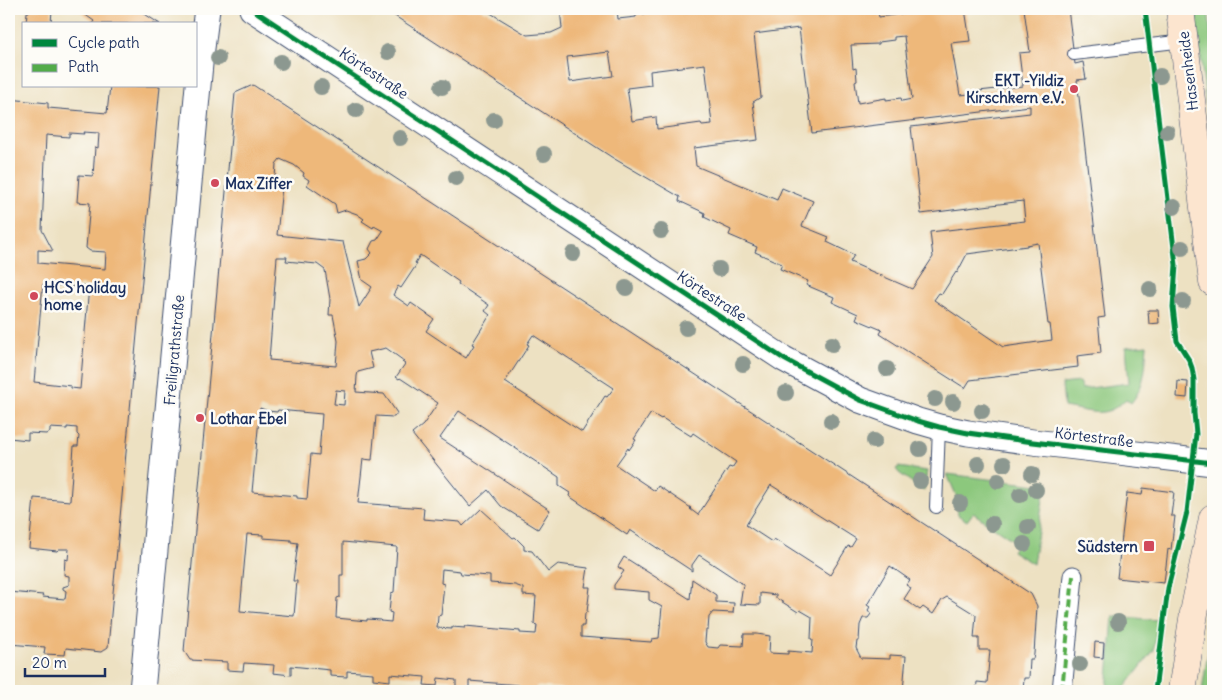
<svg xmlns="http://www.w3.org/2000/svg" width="1222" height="700" font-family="Delius,sans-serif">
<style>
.green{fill:#8cc87d;stroke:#547c6e}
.building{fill:#eeb87a;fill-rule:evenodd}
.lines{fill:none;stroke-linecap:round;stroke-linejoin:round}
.service-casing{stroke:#3a4a6d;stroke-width:14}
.pedestrian-casing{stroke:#3a4a6d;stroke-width:21}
.minor-casing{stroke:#3a4a6d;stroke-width:27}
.secondary-casing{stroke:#3a4a6d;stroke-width:29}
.service{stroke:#fff;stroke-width:12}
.pedestrian{stroke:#fff;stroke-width:19}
.minor{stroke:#fff;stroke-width:25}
.secondary{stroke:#fce5cf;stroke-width:28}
.quiet{stroke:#52ab49;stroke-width:4;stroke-dasharray:8 4;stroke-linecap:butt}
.cycleway-casing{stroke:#fdfcf7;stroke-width:8}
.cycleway{stroke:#00873e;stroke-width:5}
.tree{fill:#8c9890}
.poi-dot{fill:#d1495b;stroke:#fdfcf7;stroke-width:2}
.labels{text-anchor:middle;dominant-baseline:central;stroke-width:5;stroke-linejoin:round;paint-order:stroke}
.street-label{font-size:15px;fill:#1b2f5e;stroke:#fdfcf7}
.poi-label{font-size:15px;font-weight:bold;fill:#1b2f5e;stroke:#fdfcf7;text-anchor:start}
</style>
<rect width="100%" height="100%" fill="#fdfcf7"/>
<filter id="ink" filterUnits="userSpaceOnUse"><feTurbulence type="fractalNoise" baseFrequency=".02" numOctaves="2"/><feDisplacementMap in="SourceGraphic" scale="10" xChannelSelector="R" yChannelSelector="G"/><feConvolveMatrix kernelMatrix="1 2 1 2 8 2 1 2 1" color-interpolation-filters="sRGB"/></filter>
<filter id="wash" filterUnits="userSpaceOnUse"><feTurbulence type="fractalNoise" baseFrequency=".0096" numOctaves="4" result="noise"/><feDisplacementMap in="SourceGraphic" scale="20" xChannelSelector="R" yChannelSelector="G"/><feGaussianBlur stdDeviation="1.12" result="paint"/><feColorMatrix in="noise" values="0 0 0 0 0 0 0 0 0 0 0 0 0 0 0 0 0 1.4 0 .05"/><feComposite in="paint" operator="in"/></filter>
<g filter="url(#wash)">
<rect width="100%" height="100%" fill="#ede1c2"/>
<!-- green -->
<path class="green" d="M1195 9H1208L1213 54V164Z
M1147 345C1145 368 1146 384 1131 403L1126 399C1105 420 1091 411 1064 407L1062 384 1079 382 1082 389 1129 383 1126 347Z
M898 467 927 471 924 491 899 473 896 469Z
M947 474 1045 486 1033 564 1012 551 1017 543 973 513 967 521 958 515 956 495Z
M1113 616 1158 620 1154 650 1122 691H1107Z
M1213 620V691H1202Z"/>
<g id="blocks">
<!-- building -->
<path class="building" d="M29 9H52L51 24H26L27 12H29Z
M77 9H137L160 24H92L94 21Z
M384 9H480L486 12 487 11 527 35 551 33 562 28 560 9H617L618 19 636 17V15L643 14 652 13V14L696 9H877L879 17 915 12 914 9H965L970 41 951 43 960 95 979 93V91L1023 86 1019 53 1030 52 1024 9H1068L1075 64 1083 62 1086 79 1077 80 1105 317 1098 318 1101 353 1077 356 1078 367 970 380 965 388 880 334 882 330 856 319 858 314 832 302 834 297 806 285 808 281 780 269 782 264 755 252 757 247 729 235 731 230 704 217 705 213 679 201 680 197 613 158ZM799 28 812 133 1030 106V113L911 127 921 214 1023 201 1025 221 930 232 933 257 912 289 850 262 854 255 827 242 829 237 802 226 813 201 782 188 777 200 696 166 694 148 758 140 753 102 761 97 754 34ZM904 36 912 99 902 101 901 98 886 100V98L858 103 855 82 857 81 856 68 853 69 851 45 879 44V42L894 40V37ZM609 52 613 76 570 82 567 57ZM705 64 712 124 702 125 701 123 657 129 656 117 632 121 627 88 651 85 650 71ZM1038 243 1048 324H1050L1052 340 1003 347 934 300 939 293 942 294 956 272 957 273 967 254 1027 246V245Z
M253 85 1031 594 1037 606 1034 654 1033 659H1030L1029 678H1024L1023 691H976L977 682 987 683 990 650H979V638H974L976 615 947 597 942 600 933 614 923 607 920 610 904 599 911 588 906 585 910 580 890 566 867 605 870 607 868 610 871 614 868 618H863L860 625 859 641H857L856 648 861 658 890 659V655L906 656 903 691H569V689L536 686 535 691H519V685L469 681V689L456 688V680L438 678 437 686 424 685 425 677 390 674V681L373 679V673L347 671V677L330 676V670L291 666V675L273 673 274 665 244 663 243 671 227 670V662L190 660 184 651 235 93ZM280 159 294 165 304 173 303 176 309 180 307 185 335 204 337 213 346 210 357 214 364 219 362 221 373 228 374 226 383 231 377 240 373 241 369 249 372 253 366 259 358 261 362 280 372 287 359 307 343 242 277 235 282 187 277 186V177H275L276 164ZM420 255 459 282 458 284 489 305 485 311 490 315 472 344 474 345 466 358 426 331 434 319 411 303 409 306 393 295 398 286 401 288 417 264 415 263ZM277 257H287L286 261 317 264 325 270 330 299 329 315H333L338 341 336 366 269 360ZM533 335 614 388 607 397 605 396 582 432 505 382 529 345 527 344ZM386 348 404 361 402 362 405 364 396 377 399 379 400 378 438 403 423 425 412 434 470 506 488 490 501 506 538 529 550 510 440 438 459 411 559 477V486L570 493 569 496 627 535 630 530 692 571V565L699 555 743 584 740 604 760 605V593L776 595V598L798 612 800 610 812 617 811 639 813 640 812 653 788 651V654L769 653 770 636 757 634H744L743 646 720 645 718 648 708 647 705 642 706 630H708L709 617 713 612 733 613 734 603 716 602V595L692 579 690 599 624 557 618 567 624 571 614 585V589L649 592V600L662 607 659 638 652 639 651 642 581 637V626H584L585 613 587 612 590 587H585L588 568 558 564 548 572 532 551 524 550V546L515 537 513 538 481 509 463 526 460 522 423 519 424 508 358 503 363 459 372 460 376 416 394 417 397 413 384 394 356 392 357 376 358 372 373 368 369 352ZM336 390 345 391 344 405 334 404ZM260 408 268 411 277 412 278 410 322 414 319 455 311 454 307 499 297 498V496L252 492ZM651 413 661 419 662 418 691 436 693 433 736 462 732 468 729 467 698 515 690 509 691 508 658 486 655 491 616 465 628 448 629 450 636 440 634 439ZM771 485 856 539 851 547 848 546 830 575 774 539 772 542 746 525ZM247 534 263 535V538L291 540V542L298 543 293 581H297L294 616 240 611ZM343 542 397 547 394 592 391 593 389 612 392 613 391 622 380 621 381 620 367 619V621L336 618 337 598 340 597V575H343ZM442 569 460 571 461 574 490 576V583L515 585 523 588V595L536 596 534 624 537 625 536 634 520 633V631L465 626V628L452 627V629L437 628 438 616 441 615 444 584 441 583Z
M110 86H160L108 647 101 652 66 648 65 655 44 654 45 647 9 644V592L43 595 42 597 65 599 66 591 63 589V587L69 585V576L64 575 65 559 68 560 69 549H59L57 551 29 548 34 498 70 501 74 446H78L79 436 77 434V428L67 427V429L50 428V432L47 434 28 433V440L9 438V215H11L14 156 9 155V99L48 103V108L107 113ZM83 132 99 133 98 148 95 147 93 176 79 175 77 202 90 203 86 248 90 251 106 252 105 269 38 263V250L53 251 42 230 46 135 69 137V133L84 134ZM43 284 79 287V285L89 286 80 389 71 388V386L34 382Z
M1148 310H1158L1159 323 1149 324Z
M1178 381 1188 382 1187 398 1177 397Z
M1143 488 1174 492 1171 516H1175L1171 550 1168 549 1164 583 1117 578 1127 493 1142 495Z
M1095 642 1104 643 1103 658 1094 657Z"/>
</g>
</g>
<g filter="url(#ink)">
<use href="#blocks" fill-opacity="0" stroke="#3a4a6d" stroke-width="1"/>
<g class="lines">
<!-- service casing -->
<g class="service-casing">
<path id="service" d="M1074 54 1184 41
M936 507 939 427"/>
</g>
<!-- pedestrian casing -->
<g class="pedestrian-casing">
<path id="pedestrian" d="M1062 691 1073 576"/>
</g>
<!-- minor casing -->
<g class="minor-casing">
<path id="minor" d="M252 9 784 359 860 400 918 421 939 427 968 433 1033 442 1213 463
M142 691 200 64 207 9"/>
</g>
<!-- secondary casing -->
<g class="secondary-casing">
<path id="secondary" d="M1180 9 1213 282
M1182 691 1194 613 1213 518"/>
</g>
<!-- service -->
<use href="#service" class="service"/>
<!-- pedestrian -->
<use href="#pedestrian" class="pedestrian"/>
<!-- minor -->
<use href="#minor" class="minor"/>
<!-- secondary -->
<use href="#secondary" class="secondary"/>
<!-- quiet -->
<path class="quiet" d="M1062 691 1073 576"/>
<!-- cycleway casing -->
<g class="cycleway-casing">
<path id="cycleway" d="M252 9 784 359 860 400 918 421 939 427 968 433 1033 442 1213 463
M1145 9 1176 265 1173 307 1177 341 1189 360 1192 368 1194 380V413L1196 434 1187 512 1168 588 1155 691"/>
</g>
<!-- cycleway -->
<use href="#cycleway" class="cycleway"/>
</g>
<!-- trees -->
<g class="tree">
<circle cx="388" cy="52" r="8"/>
<circle cx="218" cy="58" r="8"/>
<circle cx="281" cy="62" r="8"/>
<circle cx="1160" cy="76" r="8"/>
<circle cx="321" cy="87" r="8"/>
<circle cx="442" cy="87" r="8"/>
<circle cx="356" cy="110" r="8"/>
<circle cx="494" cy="120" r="8"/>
<circle cx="1167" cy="132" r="8"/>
<circle cx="400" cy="138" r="8"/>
<circle cx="544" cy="154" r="8"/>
<circle cx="456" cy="178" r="8"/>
<circle cx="1174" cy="207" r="8"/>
<circle cx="661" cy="231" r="8"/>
<circle cx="1182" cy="248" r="8"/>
<circle cx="573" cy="254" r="8"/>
<circle cx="719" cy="269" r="8"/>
<circle cx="626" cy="288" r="8"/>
<circle cx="1150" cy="289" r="8"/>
<circle cx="1183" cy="301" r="8"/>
<circle cx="686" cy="328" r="8"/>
<circle cx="832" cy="344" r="8"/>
<circle cx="743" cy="364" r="8"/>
<circle cx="887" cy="369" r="8"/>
<circle cx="786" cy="393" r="8"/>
<circle cx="935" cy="399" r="8"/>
<circle cx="953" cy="402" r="8"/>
<circle cx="982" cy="411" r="8"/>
<circle cx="831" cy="421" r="8"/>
<circle cx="874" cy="441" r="8"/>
<circle cx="920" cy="449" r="8"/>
<circle cx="978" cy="464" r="8"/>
<circle cx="1004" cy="464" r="8"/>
<circle cx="1032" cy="474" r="8"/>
<circle cx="920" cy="481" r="8"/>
<circle cx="998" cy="481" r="8"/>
<circle cx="1036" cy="490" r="8"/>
<circle cx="1020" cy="495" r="8"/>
<circle cx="960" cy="503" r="8"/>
<circle cx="992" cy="524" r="8"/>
<circle cx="1028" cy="527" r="8"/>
<circle cx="1024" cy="544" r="8"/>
<circle cx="1118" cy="622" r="8"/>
<circle cx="1080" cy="664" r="8"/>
</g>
</g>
<!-- markers -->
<g class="poi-dot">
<circle cx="1074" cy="89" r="5"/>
<circle cx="215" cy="183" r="5"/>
<circle cx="34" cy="296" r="5"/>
<circle cx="200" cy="418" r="5"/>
<rect x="1143" y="540" width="12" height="12" rx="2.5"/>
</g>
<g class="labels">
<!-- street labels -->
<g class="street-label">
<text transform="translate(1188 71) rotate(-97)">Hasenheide</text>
<text transform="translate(374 73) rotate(34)">Körtestraße</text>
<text transform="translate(712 296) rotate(33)">Körtestraße</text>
<text transform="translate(174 350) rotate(-85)">Freiligrathstraße</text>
<text transform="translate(1094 437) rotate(7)">Körtestraße</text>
</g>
<!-- poi labels -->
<g class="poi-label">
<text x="1064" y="80" text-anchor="end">EKT -Yildiz<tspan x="1064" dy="17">Kirschkern e.V.</tspan></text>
<text x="225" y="183">Max Ziffer</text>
<text x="44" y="287">HCS holiday<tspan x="44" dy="17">home</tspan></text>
<text x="210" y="418">Lothar Ebel</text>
<text x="1138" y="546" text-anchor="end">Südstern</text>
</g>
</g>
<!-- margin -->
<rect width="1222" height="700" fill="none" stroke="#fdfcf7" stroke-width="30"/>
<!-- legend -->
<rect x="22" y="22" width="175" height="65" fill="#fdfcf7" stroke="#a3aaba"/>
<rect x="32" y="39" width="25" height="8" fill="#00873e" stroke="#a3aaba"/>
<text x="68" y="48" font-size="15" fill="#1b2f5e">Cycle path</text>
<rect x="32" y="64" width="25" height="8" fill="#52ab49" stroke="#a3aaba"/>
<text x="68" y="72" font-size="15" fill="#1b2f5e">Path</text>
<!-- scale -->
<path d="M25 668v8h80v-8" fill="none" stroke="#1b2f5e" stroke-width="2.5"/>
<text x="32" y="668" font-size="15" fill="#1b2f5e" stroke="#fdfcf7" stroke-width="4" paint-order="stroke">20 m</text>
</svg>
